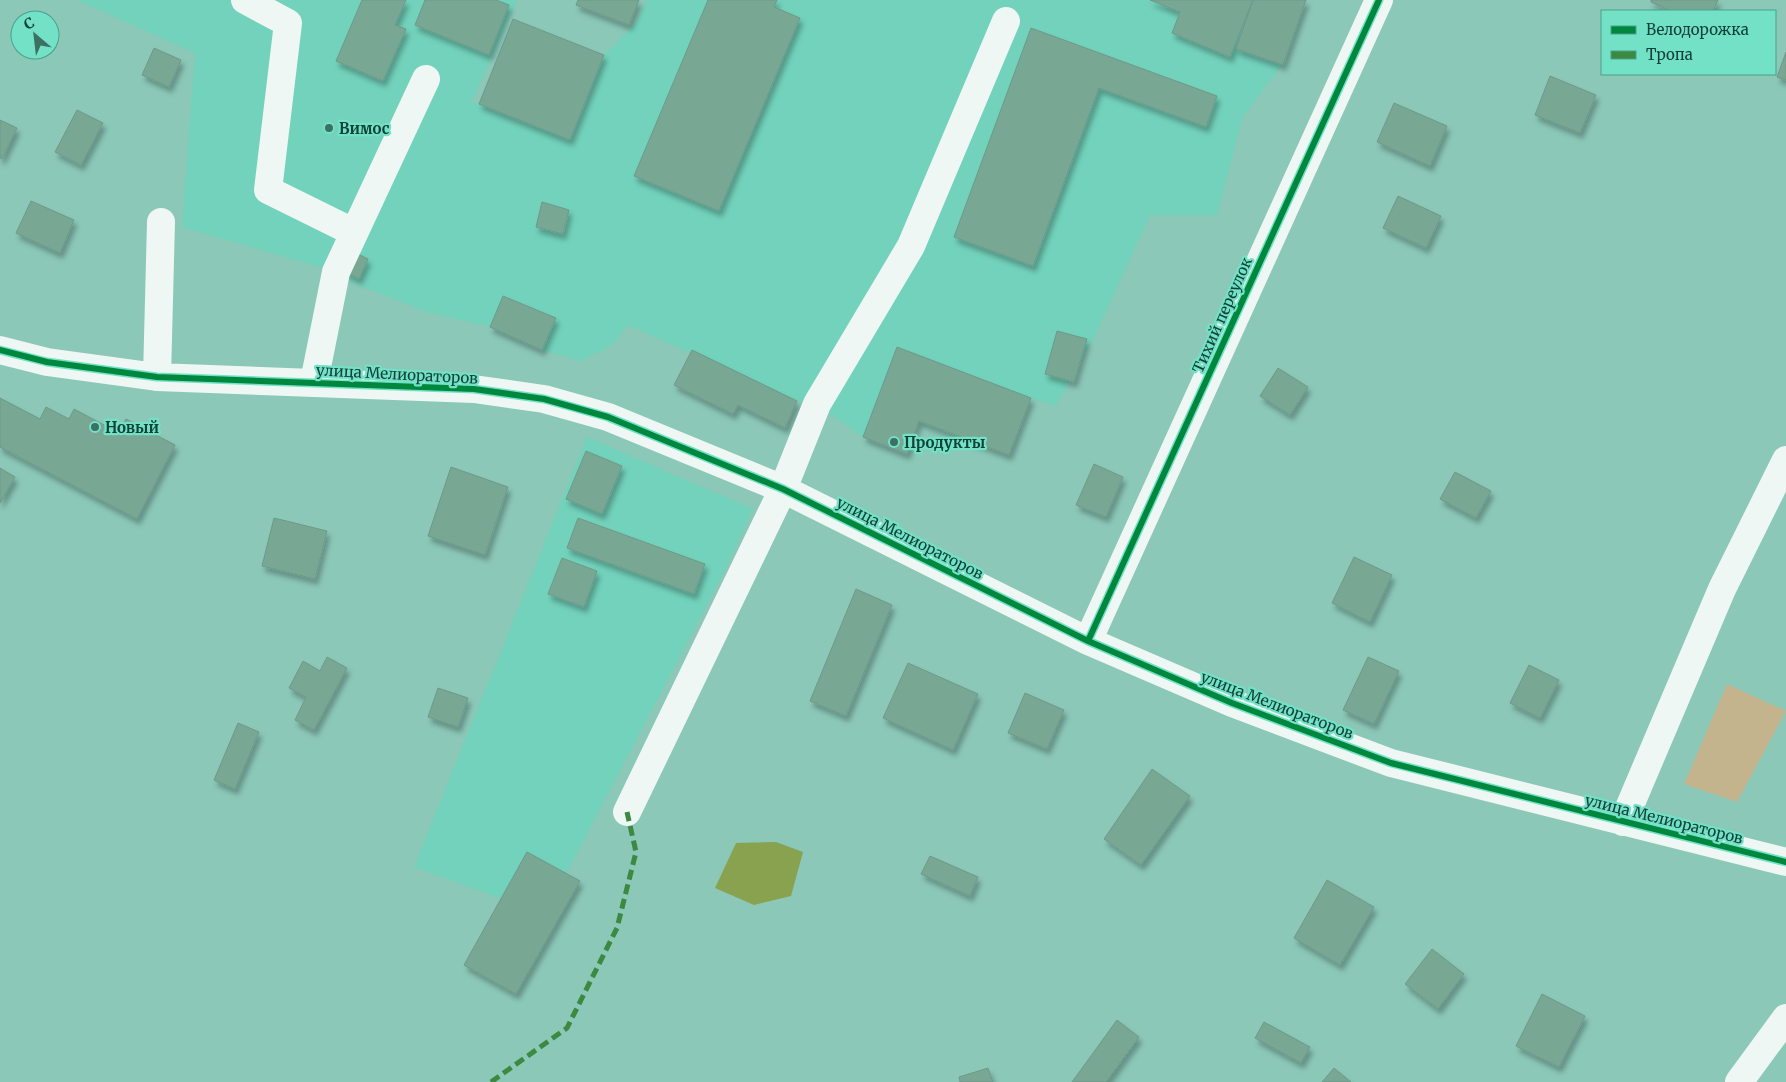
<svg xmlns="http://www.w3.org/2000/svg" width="1786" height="1082" font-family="Merriweather,serif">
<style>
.built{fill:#72d2bb}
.green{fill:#c4b48e}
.water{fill:#88a250}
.building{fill:#78a794;stroke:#6e9989;filter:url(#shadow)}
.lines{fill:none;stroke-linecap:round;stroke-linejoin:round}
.minor{stroke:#eef7f4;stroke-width:28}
.quiet{stroke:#3c8941;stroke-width:5;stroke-dasharray:10 5;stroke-linecap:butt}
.cycleway-casing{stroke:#72e1c5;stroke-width:9}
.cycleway{stroke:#00873e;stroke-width:6}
.poi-dot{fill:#3c7064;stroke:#72e1c5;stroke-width:2}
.labels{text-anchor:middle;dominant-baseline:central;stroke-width:4.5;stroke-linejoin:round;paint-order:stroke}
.poi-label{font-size:15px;font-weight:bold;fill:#114137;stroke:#72e1c5;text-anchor:start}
.street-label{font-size:15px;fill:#114137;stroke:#72e1c5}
</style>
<defs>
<filter id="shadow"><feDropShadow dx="3" dy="5.5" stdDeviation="2.5" flood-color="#0004"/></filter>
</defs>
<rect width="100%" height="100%" fill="#8bc8b8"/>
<!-- built -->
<path class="built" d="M77 0H517L471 103 479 104 513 19 604 55 636 23 647 0H1300V16L1286 59 1242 118 1217 215H1150L1095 335 1056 406 1031 398 1009 455 919 421 907 454 863 437 817 404 797 401 628 325 611 346 580 361 542 350 490 327 428 312 360 286 336 272 182 227 195 53Z
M587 437 753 509 727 566 545 914 414 867Z"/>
<!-- green -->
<path class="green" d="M1727 684 1786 711 1737 802 1684 784Z"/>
<!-- water -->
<path class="water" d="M776 842 803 852 791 896 754 905 715 888 736 843Z"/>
<!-- building -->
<path class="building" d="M362 0H406L395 25 406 29 383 81 336 61Z
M425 0H496L509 5 489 55 415 25Z
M578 0H639L629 25 576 5Z
M708 0H777L774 7 800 18 719 211 634 176Z
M1150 0H1253L1230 57 1172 33 1180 12Z
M1253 0H1306L1283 65 1236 49Z
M1651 0H1718L1713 11H1671L1651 2Z
M513 19 604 55 570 140 479 104Z
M1031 28 1217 96 1206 127 1099 88 1033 266 954 237Z
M154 48 181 60 169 87 142 75Z
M1786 52V80L1777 77Z
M1550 76 1596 95 1580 133 1535 115Z
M1394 103 1447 126 1430 166 1377 142Z
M77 110 103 123 81 165 55 152Z
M0 120 17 128 2 159 0 158Z
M1398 196 1441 216 1426 248 1383 228Z
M31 201 74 220 60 253 16 233Z
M542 202 569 210 563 234 536 227Z
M354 252 368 259 359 279 345 272Z
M503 296 556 318 542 350 490 327Z
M1057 331 1087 339 1074 382 1045 374Z
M897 347 1031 398 1009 455 919 421 907 454 863 437Z
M692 350 797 401 785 428 738 405 733 414 674 385Z
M1278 368 1308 387 1290 415 1260 396Z
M0 398 40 419 46 407 69 419 74 409 119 433 126 419 175 445 137 519 0 447Z
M586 451 622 466 602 514 566 499Z
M1094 464 1123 477 1106 517 1076 505Z
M451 467 508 487 485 555 428 536Z
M0 468 15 477 0 503Z
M1455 472 1491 491 1476 518 1440 499Z
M274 518 327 531 315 579 262 566Z
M578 518 705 564 694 594 567 548Z
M1354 557 1392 575 1370 622 1332 603Z
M562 558 597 571 584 607 548 594Z
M856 589 892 605 846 716 810 701Z
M327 657 347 668 314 730 295 720 306 697 289 688 303 661 320 671Z
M1368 657 1399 671 1374 724 1343 710Z
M908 663 978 694 953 750 883 718Z
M1529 665 1559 680 1540 718 1510 703Z
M438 688 468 698 458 727 428 717Z
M1025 693 1064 710 1047 749 1008 733Z
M238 723 259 732 235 789 214 780Z
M1152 769 1190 796 1141 865 1104 839Z
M527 852 580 881 516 994 464 965Z
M930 856 978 877 970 896 921 874Z
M1327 880 1374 907 1340 965 1294 938Z
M1432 949 1464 974 1438 1009 1405 984Z
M1542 994 1585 1016 1559 1067 1516 1046Z
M1117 1020 1139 1037 1106 1082H1072Z
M1264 1022 1310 1047 1301 1063 1255 1038Z
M988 1068 993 1082H960L959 1077Z
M1334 1068 1351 1082H1322Z"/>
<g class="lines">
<!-- minor -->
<path class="minor" d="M245 0 288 23 268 190 353 232
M0 350 47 362 157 377 474 389 544 399 608 417 783 489 1088 641 1232 703 1391 763 1786 862
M157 377 161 222
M314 382 336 272 426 79
M1088 641 1379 0
M627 812 783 489 817 404 911 246 1006 21
M1623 822 1722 589 1786 460
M1739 1082 1786 1018"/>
<!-- quiet -->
<path class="quiet" d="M491 1082 567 1028 617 928 636 852 627 812"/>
<!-- cycleway casing -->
<g class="cycleway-casing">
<path id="cycleway" d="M0 350 47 362 157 377 474 389 544 399 608 417 783 489 1088 641 1232 703 1391 763 1786 862
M1088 641 1379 0"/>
</g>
<!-- cycleway -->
<use href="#cycleway" class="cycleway"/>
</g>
<!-- markers -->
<g class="poi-dot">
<circle cx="329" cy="128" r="5"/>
<circle cx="95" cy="427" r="5"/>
<circle cx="894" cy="442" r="5"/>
</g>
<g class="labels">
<!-- poi labels -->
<g class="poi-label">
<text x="339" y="128">Вимос</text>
<text x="105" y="427">Новый</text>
<text x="904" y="442">Продукты</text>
</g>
<!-- street labels -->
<g class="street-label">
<text transform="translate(1222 315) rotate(-66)">Тихий переулок</text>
<text transform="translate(397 374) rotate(3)">улица Мелиораторов</text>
<text transform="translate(910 538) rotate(27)">улица Мелиораторов</text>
<text transform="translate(1277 705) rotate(21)">улица Мелиораторов</text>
<text transform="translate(1664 819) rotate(14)">улица Мелиораторов</text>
</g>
</g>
<!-- legend -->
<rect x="1601" y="10" width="175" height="65" fill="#72e1c5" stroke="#4ba18c"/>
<rect x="1611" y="26" width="25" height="8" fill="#00873e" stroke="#4ba18c"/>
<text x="1646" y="35" font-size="15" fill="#114137">Велодорожка</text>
<rect x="1611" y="51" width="25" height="8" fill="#3c8941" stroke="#4ba18c"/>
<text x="1646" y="60" font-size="15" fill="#114137">Тропа</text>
<!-- north arrow -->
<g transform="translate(35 35) rotate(332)"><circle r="24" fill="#72e1c5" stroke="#4ba18c"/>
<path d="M0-4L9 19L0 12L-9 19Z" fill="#3c7064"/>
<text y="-8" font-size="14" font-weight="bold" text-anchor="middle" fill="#114137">С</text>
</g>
</svg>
